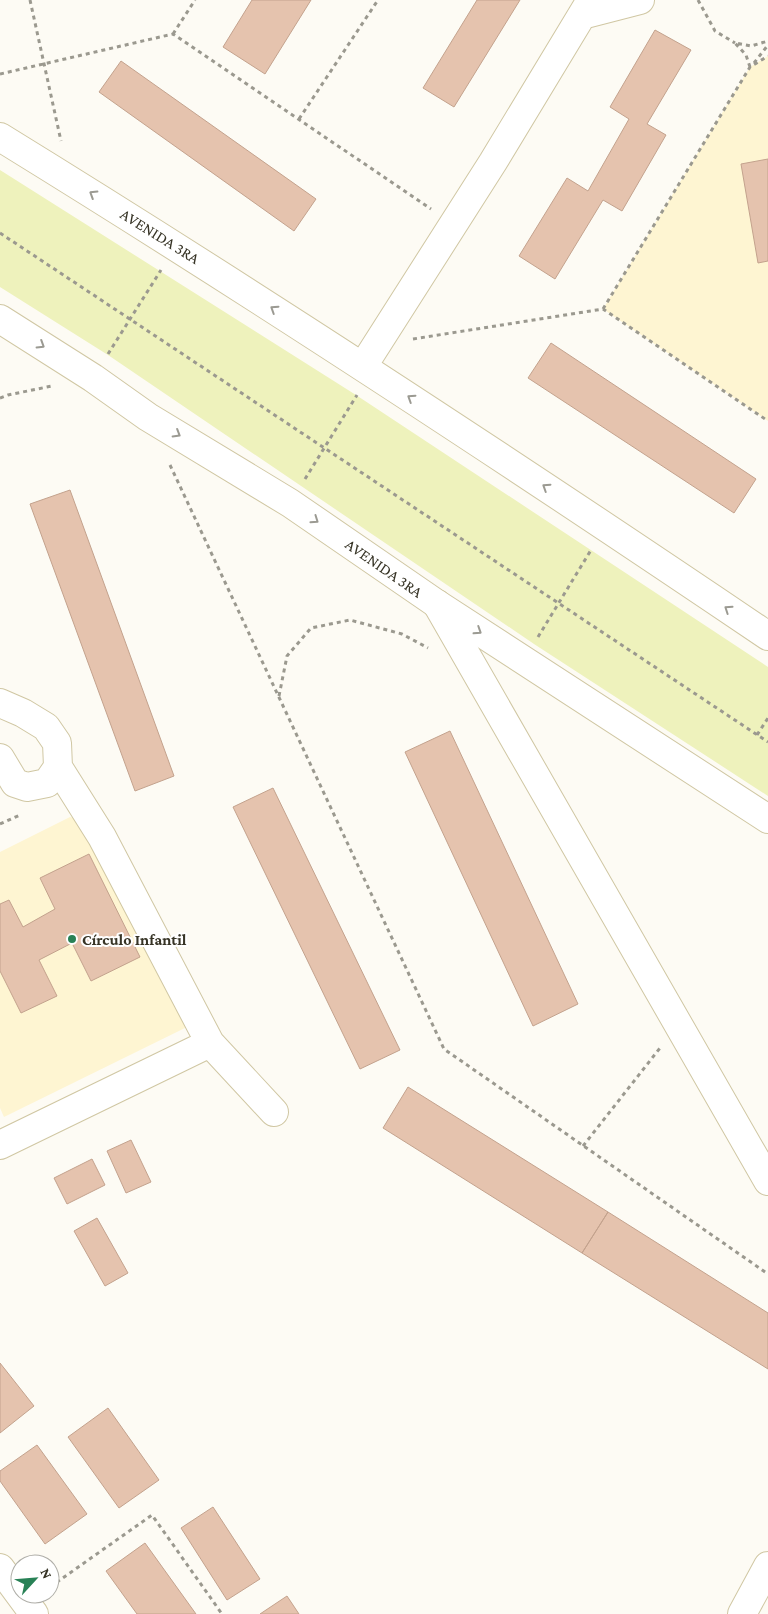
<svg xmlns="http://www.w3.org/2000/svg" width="768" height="1614" font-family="'Crimson Pro',serif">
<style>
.built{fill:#fef5d2}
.green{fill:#eef2bc}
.building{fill:#e5c3ae;stroke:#c3a28d}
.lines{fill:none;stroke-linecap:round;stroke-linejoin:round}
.minor-casing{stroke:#d0c7a3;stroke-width:30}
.major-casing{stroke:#d0c7a3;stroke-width:30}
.path{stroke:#9b998f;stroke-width:3;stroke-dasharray:4 4;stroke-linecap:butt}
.minor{stroke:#fff;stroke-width:28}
.major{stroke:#fff;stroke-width:28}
.oneway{stroke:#9b9a92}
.poi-dot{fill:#288156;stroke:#fff;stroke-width:2}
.labels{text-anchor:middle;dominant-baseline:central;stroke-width:4;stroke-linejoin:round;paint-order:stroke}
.street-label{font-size:16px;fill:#373426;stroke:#fff}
.poi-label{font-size:16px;font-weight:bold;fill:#373426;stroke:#fff;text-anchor:start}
</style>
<rect width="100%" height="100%" fill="#fdfbf4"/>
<!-- built -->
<path class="built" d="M768 56V421L603 309 750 67Z
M70 817 79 819 189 1026 4 1117 0 1108V852Z"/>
<!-- green -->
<path class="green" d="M0 170 356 395 768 667V796L534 644 108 355 0 287Z"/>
<!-- building -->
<path class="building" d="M252 0H311L265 74 223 47Z
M477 0H520L454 107 423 88Z
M655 30 691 50 647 124 666 135 622 211 603 200 555 279 519 256 567 178 588 191 629 119 610 107Z
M121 61 316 199 294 231 99 92Z
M768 159V261L758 263 741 164Z
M551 343 756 479 734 513 528 378Z
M70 490 174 776 135 791 30 504Z
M450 731 578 1004 533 1026 405 752Z
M273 788 400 1050 360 1069 233 807Z
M89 854 140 957 91 981 72 943 39 960 57 996 21 1013 0 971V904L9 900 23 927 55 909 40 878Z
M408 1087 608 1212 582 1253 383 1128Z
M131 1140 151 1182 126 1193 107 1151Z
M92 1159 105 1185 67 1204 54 1178Z
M608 1212 768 1313V1369L582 1253Z
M97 1218 128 1273 105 1286 74 1231Z
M0 1363 34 1406 0 1433Z
M108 1408 159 1480 119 1508 68 1437Z
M37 1445 87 1514 45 1544 0 1481V1471Z
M213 1507 260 1579 227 1600 181 1528Z
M145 1543 196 1614H137L106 1571Z
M287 1596 299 1614H260Z"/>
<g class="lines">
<!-- minor casing -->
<g class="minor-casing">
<path id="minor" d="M582 15 640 0
M363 366 493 162 591 0
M437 604 768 1181
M0 703 23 713 46 727 57 743 58 767 47 783 27 787 15 783 0 758
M58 767 102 837 210 1043 274 1112
M0 1145 210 1043
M0 1568 34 1614
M742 1614 768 1566"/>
</g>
<!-- major casing -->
<g class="major-casing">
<path id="major" d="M0 137C260 297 515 465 768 636
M0 319 93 378 148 417 290 503 437 604 768 819"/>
</g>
<!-- path -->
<path class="path" d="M30 0 61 141
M698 0 715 31 735 43
M173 34 195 0
M754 63 768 45
M750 67 746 55 735 43 751 46 768 41
M0 74 173 34 431 209
M299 119 378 0
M0 233 768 742
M603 309 750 67 768 56
M413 339 603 309 768 421
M108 354 161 270
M0 398 8 395 52 386
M170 465 444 1049 768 1274
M305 479 357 395
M538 637 591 550
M279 696 287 656 311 628 350 620 402 634 428 648
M757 735 768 718
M0 824 20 815
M583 1146 660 1048
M50 1587 152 1515 222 1614"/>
<!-- minor -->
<use href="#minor" class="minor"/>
<!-- major -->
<use href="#major" class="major"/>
</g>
<!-- one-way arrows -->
<defs><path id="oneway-chevron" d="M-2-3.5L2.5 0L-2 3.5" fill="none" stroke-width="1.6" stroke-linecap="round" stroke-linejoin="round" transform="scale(1.25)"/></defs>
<g class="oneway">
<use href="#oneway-chevron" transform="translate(93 194) rotate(-148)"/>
<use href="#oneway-chevron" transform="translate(274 309) rotate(-147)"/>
<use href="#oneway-chevron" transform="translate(41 345) rotate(32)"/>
<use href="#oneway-chevron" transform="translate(411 398) rotate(-147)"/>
<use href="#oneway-chevron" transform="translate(177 434) rotate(31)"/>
<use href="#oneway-chevron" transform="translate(546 487) rotate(-147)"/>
<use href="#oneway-chevron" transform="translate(315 520) rotate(35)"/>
<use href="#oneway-chevron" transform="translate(728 609) rotate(-146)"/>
<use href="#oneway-chevron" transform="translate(478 631) rotate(33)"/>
</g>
<!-- markers -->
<circle class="poi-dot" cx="72" cy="939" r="5"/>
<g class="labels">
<!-- street labels -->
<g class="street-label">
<text transform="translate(160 236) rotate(32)">AVENIDA 3RA</text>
<text transform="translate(384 568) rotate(35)">AVENIDA 3RA</text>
</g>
<!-- poi labels -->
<g class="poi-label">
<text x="82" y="939">Círculo Infantil</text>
</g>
</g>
<!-- north arrow -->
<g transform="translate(35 1579) rotate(64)"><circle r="24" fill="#ffffff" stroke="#afaea8"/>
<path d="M0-4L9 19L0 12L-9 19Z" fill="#288156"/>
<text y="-8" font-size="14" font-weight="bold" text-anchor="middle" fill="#373426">N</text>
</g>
</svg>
